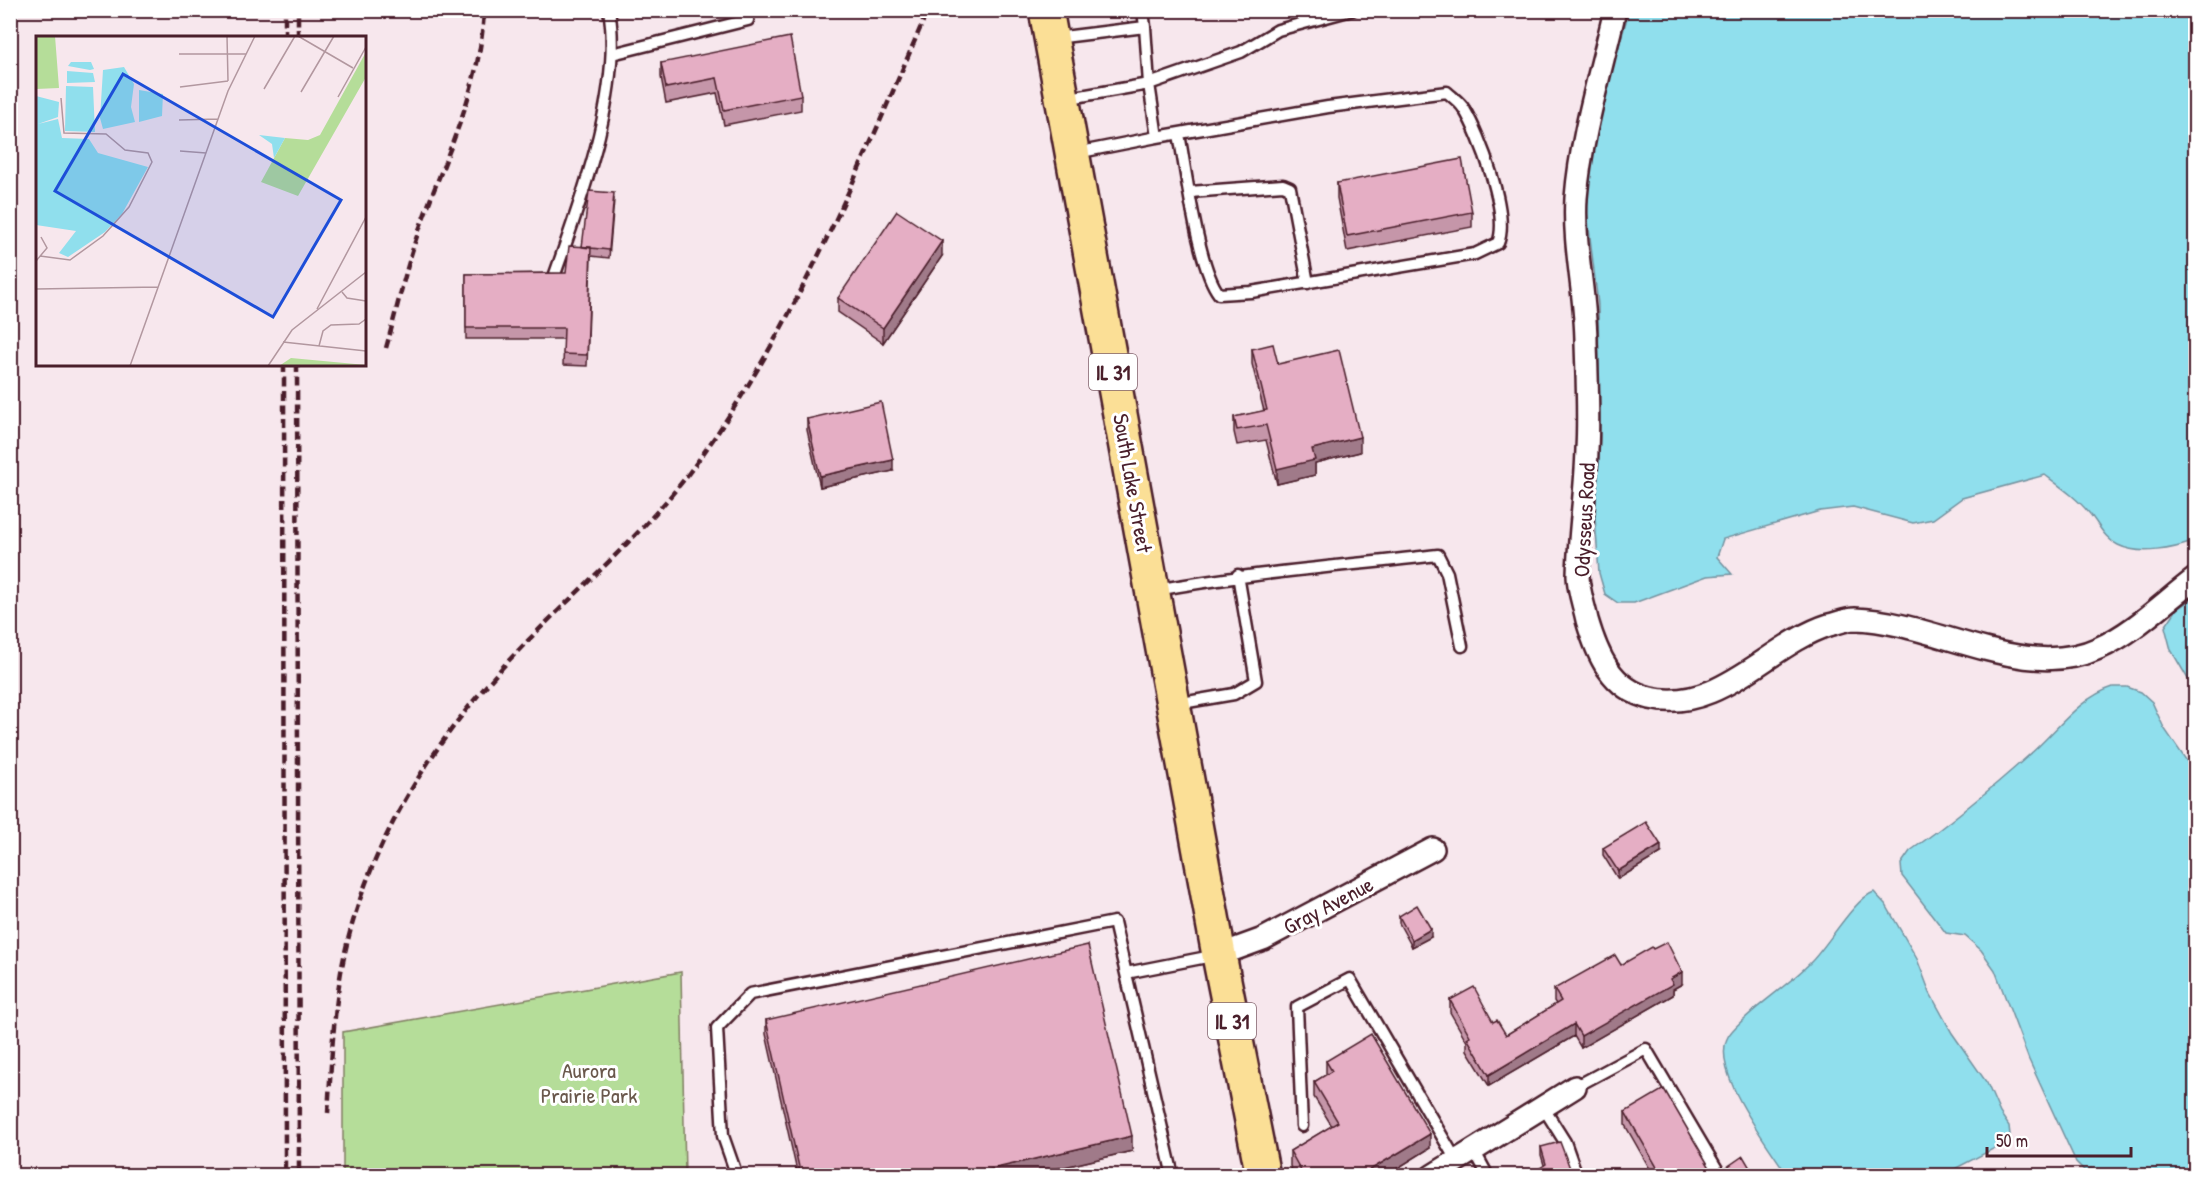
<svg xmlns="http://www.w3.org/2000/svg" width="2206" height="1186" font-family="'Patrick Hand',sans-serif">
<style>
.green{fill:#b5dd99;stroke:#807e62;stroke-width:1.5}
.water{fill:#90dfed;stroke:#74929f;stroke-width:1.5}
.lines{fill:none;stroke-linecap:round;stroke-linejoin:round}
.service-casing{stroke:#4a1f2b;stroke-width:15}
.minor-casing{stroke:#4a1f2b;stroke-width:26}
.primary-casing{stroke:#4a1f2b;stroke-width:38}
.service{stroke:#fff;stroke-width:10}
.minor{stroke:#fff;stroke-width:21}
.primary{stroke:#fbdf96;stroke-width:33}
.rail{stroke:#4a1f2b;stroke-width:4.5;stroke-dasharray:9 4.5;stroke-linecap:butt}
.wall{fill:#c596a9;stroke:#4a1f2b;stroke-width:1.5}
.shaded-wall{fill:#a07a89;stroke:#4a1f2b;stroke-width:1.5}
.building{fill:#e5aec4;stroke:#4a1f2b;stroke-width:1.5}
.labels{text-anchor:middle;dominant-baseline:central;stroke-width:6;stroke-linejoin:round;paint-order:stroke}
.shield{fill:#fff;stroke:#80626b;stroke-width:1.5}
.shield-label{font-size:21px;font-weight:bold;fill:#4a1f2b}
.street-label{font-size:22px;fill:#4a1f2b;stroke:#fff}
.park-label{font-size:22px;fill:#6a584c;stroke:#fff}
.inset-road{fill:none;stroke:#b2979f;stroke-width:1.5}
.view{fill:#1d4ed8;fill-opacity:0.15;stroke:#1d4ed8;stroke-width:3}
.inset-edge{fill:none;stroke:#4a1f2b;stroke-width:3}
</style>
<rect width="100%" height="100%" fill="#f7e7ed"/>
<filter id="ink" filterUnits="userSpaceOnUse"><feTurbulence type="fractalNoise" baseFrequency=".0167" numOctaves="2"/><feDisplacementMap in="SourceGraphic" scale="12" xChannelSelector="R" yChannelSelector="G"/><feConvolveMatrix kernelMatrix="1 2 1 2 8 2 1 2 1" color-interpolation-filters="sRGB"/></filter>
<g filter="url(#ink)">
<!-- green -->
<path class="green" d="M681 972 685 1175H343V1032Z"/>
<!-- water -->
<path class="water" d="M1629 11H2195V541C2174 549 2140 556 2118 545 2105 539 2099 525 2090 514 2078 499 2061 487 2045 475L1962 498 1933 519 1913 523 1853 507 1820 511 1723 539 1717 557 1732 574 1707 576 1634 603H1618L1605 594 1599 573 1595 517 1600 440 1598 304 1587 212 1589 176 1596 126Z
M2195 597V691L2171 650 2165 627 2177 609Z
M2113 687H2127L2141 692 2152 702 2164 728 2195 773V1175H2102L2091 1168 2085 1171 2076 1162 2029 1060 1995 970 1981 950 1965 936 1946 933 1902 876 1901 864 1910 851C1951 822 1991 789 2028 756 2055 733 2078 698 2113 687Z
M1874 892 1886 905 1917 959 1930 993 1952 1033 1987 1083 2000 1113 2009 1126 2010 1135 1995 1148 1943 1175H1787C1769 1145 1702 1063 1732 1031 1755 1005 1787 987 1811 962 1828 945 1855 898 1874 892Z"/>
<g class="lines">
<!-- service casing -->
<g class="service-casing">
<path id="service" d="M1055 38 1145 27 1143 10
M612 54 748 20 749 10
M1064 99 1149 84 1145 27
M1157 137 1328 107 1447 92C1452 97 1460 102 1464 109 1480 135 1510 214 1498 243L1475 254 1251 292 1219 294C1198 268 1186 171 1179 134
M1076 153 1157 137 1149 84 1241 52 1278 30 1352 10
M1190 192 1283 185 1290 188 1308 283
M555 274C581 200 623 88 609 10
M1156 590C1249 573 1344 566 1438 555L1447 573 1462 646
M1176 704 1234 694 1256 681 1238 575
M1126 973 1217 955
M1575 1087 1646 1049 1721 1176
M1543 1107 1565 1142 1577 1176
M1302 1126 1297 1007 1350 979 1456 1160
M1474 1150 1488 1176
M737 1176 723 1136 717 1028 750 994 1114 922 1173 1176"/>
</g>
<!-- minor casing -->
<g class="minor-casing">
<path id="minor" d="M1615 10C1601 72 1581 135 1576 198 1573 247 1586 295 1586 343 1587 378 1589 414 1587 449 1586 491 1579 533 1578 575 1578 590 1584 605 1587 620 1597 654 1611 689 1650 698 1719 714 1769 644 1829 625 1838 623 1846 619 1855 619 1934 621 2024 683 2099 648 2135 632 2165 601 2196 578
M1219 955 1263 939 1433 849
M1432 1176 1575 1087"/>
</g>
<!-- primary casing -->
<g class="primary-casing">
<path id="primary" d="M1046 10 1219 955 1263 1176"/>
</g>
<!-- service -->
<use href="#service" class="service"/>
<!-- minor -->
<use href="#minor" class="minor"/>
<!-- primary -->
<use href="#primary" class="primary"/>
<!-- rail -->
<path class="rail" d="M285 38V10
M298 38V10
M386 348C396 313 404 276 415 242 441 163 480 96 484 10
M284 364 285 1176
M297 364 299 1176
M328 1113C331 1066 333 1019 341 972 363 851 431 742 515 654 570 596 641 537 689 473 793 334 859 169 928 10"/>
</g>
<!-- wall -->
<path class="wall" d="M661 63 801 95V110L724 125 717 93 666 103 661 77Z
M1337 183 1472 212V227L1347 251 1337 198Z
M614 200 609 258 591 256 587 366 563 365 564 339H466V274L566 273 582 247Z
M942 256 883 343 838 312V298Z
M1252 349 1278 364 1360 452 1315 463V475L1277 484 1266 440 1237 445 1234 432V417L1264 411 1252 364Z
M807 419 893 471 820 487 807 430Z
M1603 848 1661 853 1618 879 1603 855Z
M1399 916 1431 937 1412 947 1399 923Z
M1621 965 1682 984 1673 989V995L1581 1048 1574 1036 1489 1086 1467 1050V1042L1450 1012V1000L1493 1022 1506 1035 1556 1004 1554 1001V989Z
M766 1020 1132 1151 1026 1176H798L766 1034Z
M1326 1061 1430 1148 1385 1176H1295L1290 1166V1151L1332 1126 1314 1097V1082L1326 1075Z
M1625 1112 1713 1173 1753 1176H1654L1625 1125Z
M1541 1147 1573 1176 1544 1165 1541 1155Z"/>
<!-- shaded-wall -->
<path class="shaded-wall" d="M1274 10H1286L1274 13Z
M942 241V256L883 343V328Z
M1360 437V452L1315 463V475L1277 484V469L1312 449Z
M893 460V471L820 487V476Z
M1661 845V853L1618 879V871Z
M1431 929V937L1412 947V940Z
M1682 972V984L1673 989V995L1581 1048V1036L1670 979Z
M1574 1024V1036L1489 1086V1075Z
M1430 1134V1148L1385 1176H1360Z
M1132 1136V1151L1026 1176H962Z"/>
<!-- building -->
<path class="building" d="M790 37 801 95 724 110 717 78 666 88 661 63Z
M1462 159 1472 212 1347 236 1337 183Z
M589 191 614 193 609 250 582 247Z
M897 211 942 241 883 328 838 298Z
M569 246 591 247 587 355 563 354 564 328H466V274L566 273Z
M1273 344 1278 364 1339 350 1360 437 1312 449 1315 460 1277 469 1266 425 1237 430 1234 417 1267 410 1252 349Z
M881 402 893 460 820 476 807 419Z
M1646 822 1661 845 1618 871 1603 848Z
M1417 905 1431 929 1412 940 1399 916Z
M1667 942 1682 972 1670 979 1673 984 1581 1036 1574 1024 1489 1075 1467 1038 1470 1036 1450 1000 1474 987 1493 1022 1497 1020 1506 1035 1561 1001 1554 989 1615 955 1621 965 1652 947 1653 949Z
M1088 945 1132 1136 962 1176H801L766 1020Z
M1371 1034 1430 1134 1360 1176H1304L1290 1151 1338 1122 1314 1082 1332 1071 1326 1061Z
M1664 1089 1713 1173 1724 1169 1743 1156 1753 1173 1749 1176H1662L1625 1112Z
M1560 1142 1573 1176H1528L1546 1164 1541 1147Z"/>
</g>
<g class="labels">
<!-- shield labels -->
<g class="shield">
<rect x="1089" y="354" width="48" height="36" rx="4.5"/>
<rect x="1208" y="1003" width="48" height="36" rx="4.5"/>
</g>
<g class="shield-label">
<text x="1113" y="372">IL 31</text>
<text x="1232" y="1021">IL 31</text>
</g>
<!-- street labels -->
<g class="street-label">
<text transform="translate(1133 483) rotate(80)">South Lake Street</text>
<text transform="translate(1584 520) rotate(-87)">Odysseus Road</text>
<text transform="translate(1328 905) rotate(-28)">Gray Avenue</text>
</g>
<!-- park labels -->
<g class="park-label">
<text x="589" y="1070">Aurora<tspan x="589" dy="25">Prairie Park</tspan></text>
</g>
</g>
<!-- overview -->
<g transform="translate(36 36)">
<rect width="330" height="330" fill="#f7e7ed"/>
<path d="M0 0H19L23 52 0 53ZM330 16V41L262 160 225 146 249 102 272 104 284 99ZM255 322 330 329V330H243Z" fill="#b5dd99"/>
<path d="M55 26 58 33 54 34 32 30 35 26ZM88 31 98 48 95 71 99 86 67 93 64 82 67 34ZM31 35 57 37 59 46 31 47ZM30 50 57 51 59 96 29 95ZM103 54 127 58 126 80 103 86ZM0 60 23 66 22 81 2 88 22 83 26 102 53 103 62 117 112 131 86 178 69 196 32 221 23 217 40 195 0 189ZM223 99 249 102 238 122 236 108Z" fill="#90dfed"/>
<path class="inset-road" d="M191 0 192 45M262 0 317 32M143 18H210M144 51 192 45M228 53 259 0M265 56 298 0M302 61 330 11M143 84 182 83M144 115 170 117M4 220 34 224 67 200 93 171 116 126 112 117 89 114 70 98 28 97 25 62M0 225 11 212 5 201M0 253 122 251M306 256 311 262 330 265M281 273 330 181M247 306 330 315M283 310 287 295 295 289 323 288 330 283M94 330 192 55 219 0M232 330 256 294 330 236"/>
<path class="view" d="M87 38 305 164 237 281 19 155Z"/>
<rect width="330" height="330" class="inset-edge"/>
</g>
<!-- margin -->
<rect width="2206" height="1186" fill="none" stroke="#fff" stroke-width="36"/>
<rect x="18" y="18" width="2170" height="1150" fill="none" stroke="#4a1f2b" stroke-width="2" filter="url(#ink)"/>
<!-- scale -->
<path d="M1987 1147v9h144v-9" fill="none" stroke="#4a1f2b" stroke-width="3"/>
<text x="1996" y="1147" font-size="18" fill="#4a1f2b" stroke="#ffffff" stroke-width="4.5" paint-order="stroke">50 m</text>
</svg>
